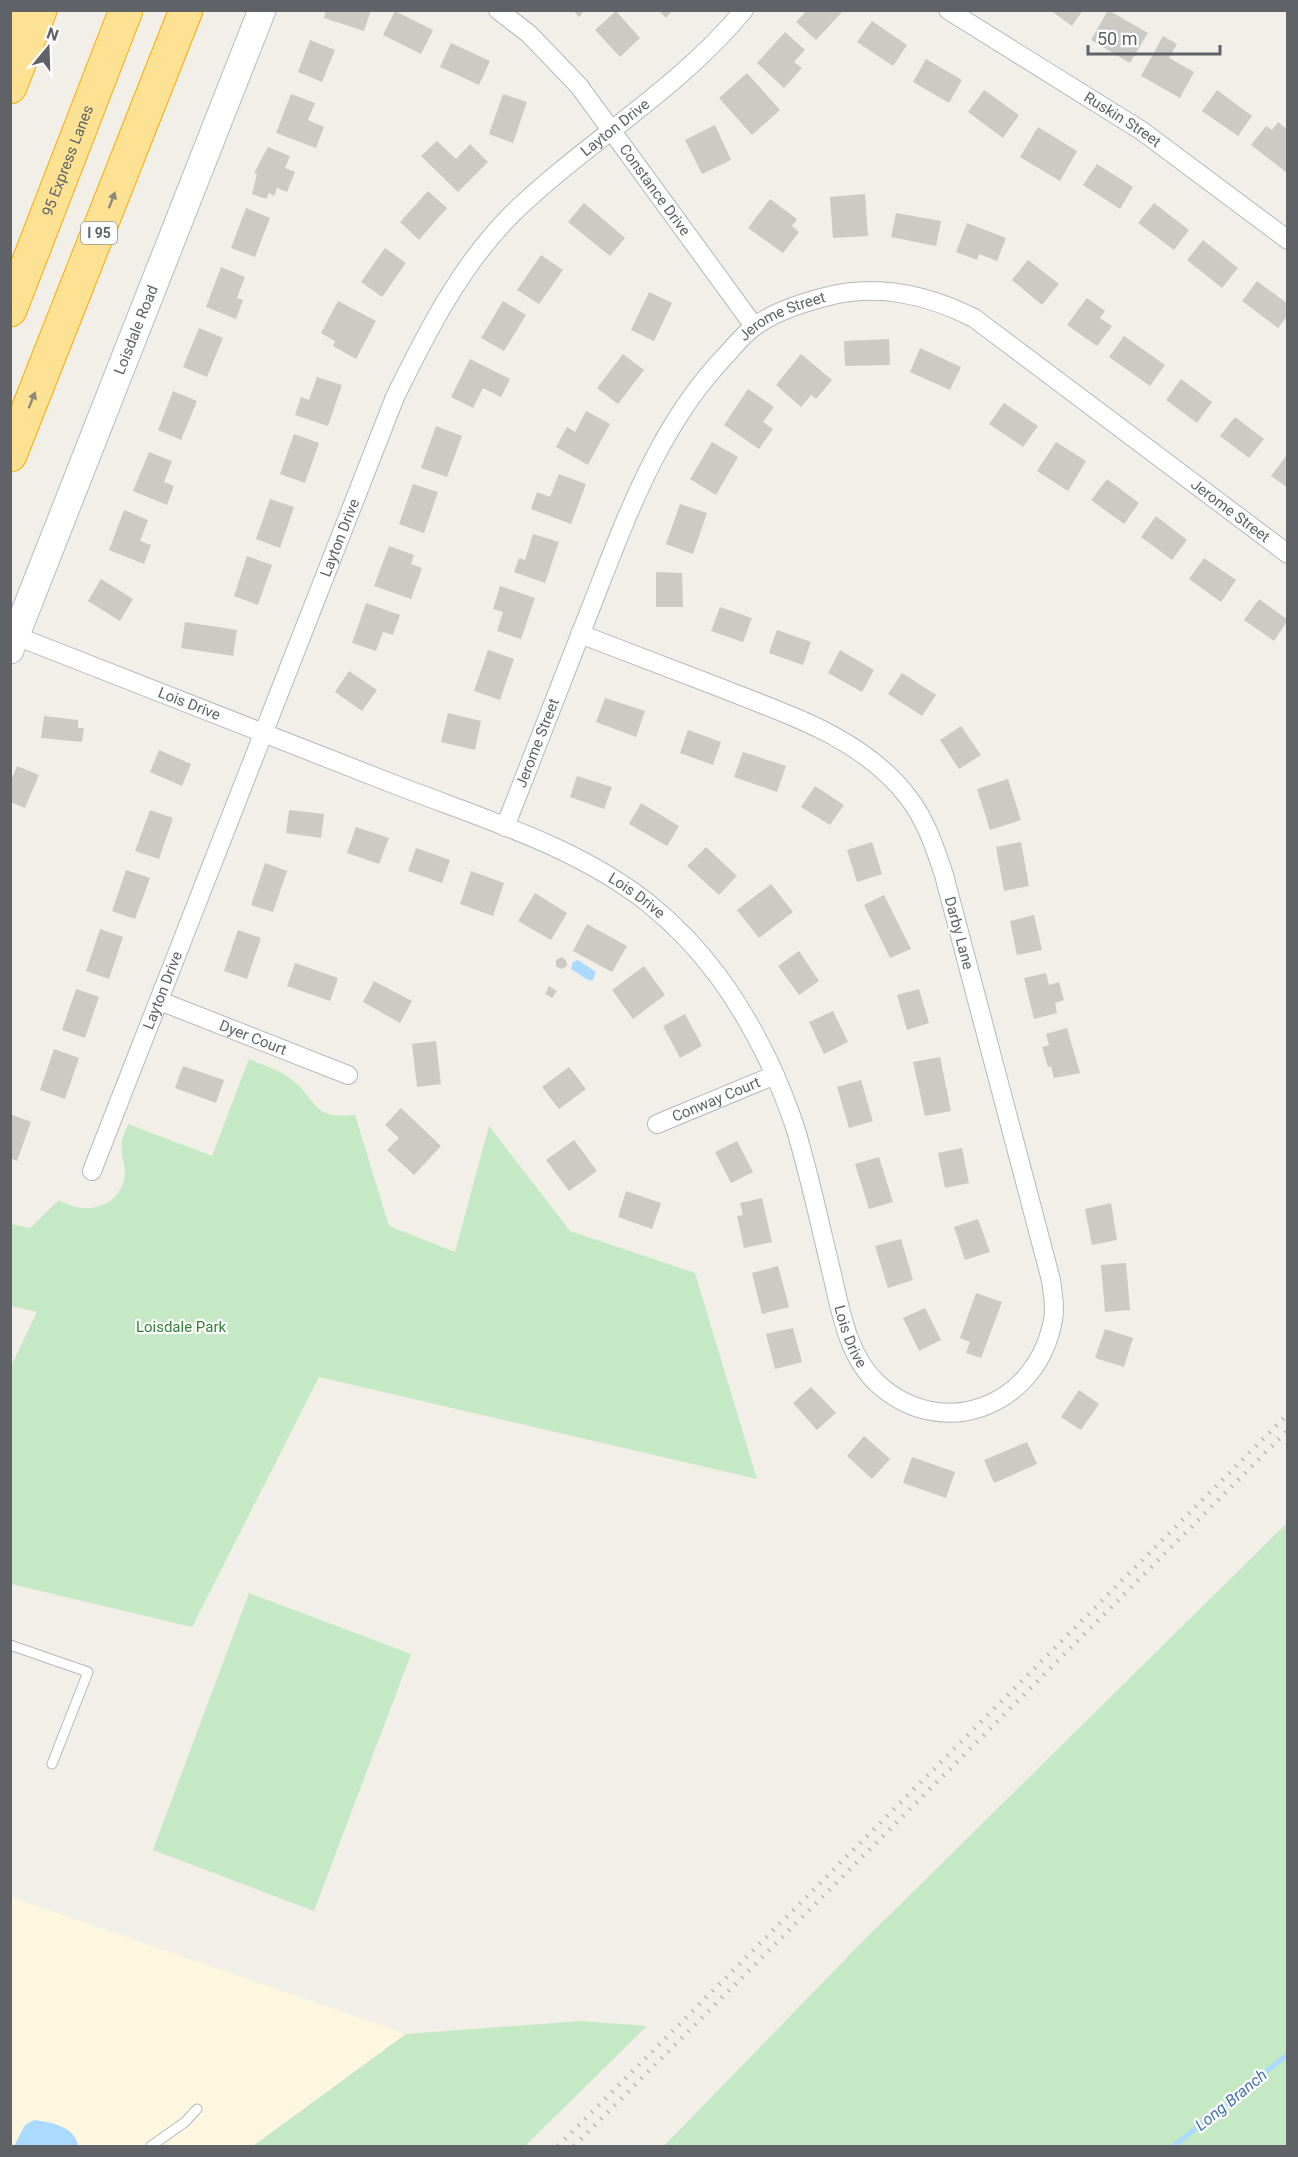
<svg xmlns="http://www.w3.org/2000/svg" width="1298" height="2157" font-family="Roboto,sans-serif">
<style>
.commercial{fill:#fef7e0}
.green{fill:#c5e8c5}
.water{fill:#aadaff}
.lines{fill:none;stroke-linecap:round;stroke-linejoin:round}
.stream{stroke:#aadaff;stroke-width:5}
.building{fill:#cccac5}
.lane-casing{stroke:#b5b8bc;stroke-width:11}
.street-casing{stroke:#b5b8bc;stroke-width:20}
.secondary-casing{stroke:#b6babf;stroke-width:29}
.highway-casing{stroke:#f9ab00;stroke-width:35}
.lane{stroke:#fff;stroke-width:9}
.street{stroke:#fff;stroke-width:18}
.secondary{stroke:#fff;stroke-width:27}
.highway{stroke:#fde293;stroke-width:33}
.rail{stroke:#b6b7b8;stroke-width:4.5;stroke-dasharray:1.5 8;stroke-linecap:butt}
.oneway{fill:#8e8975}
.labels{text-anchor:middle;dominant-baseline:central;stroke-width:4.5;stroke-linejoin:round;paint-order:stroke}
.shield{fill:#fff;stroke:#8f9295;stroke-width:1.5}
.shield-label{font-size:14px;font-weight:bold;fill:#5f6368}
.street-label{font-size:15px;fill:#5f6368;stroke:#fff}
.park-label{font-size:15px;fill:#348238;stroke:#fff}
.water-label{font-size:16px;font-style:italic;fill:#4174aa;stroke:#fff}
</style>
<rect width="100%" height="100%" fill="#f1efe8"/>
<!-- commercial -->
<path class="commercial" d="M11 1897 406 2034 253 2146H11Z"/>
<!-- green -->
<path class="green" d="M249 1059C262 1065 280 1070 291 1079 318 1100 311 1120 355 1115L389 1226 455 1252 489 1126 570 1231 695 1273 757 1479 319 1377 192 1627 11 1584V1366L37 1312 11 1306V1224L30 1228 59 1200C82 1215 116 1210 124 1180 127 1167 120 1155 122 1142 123 1136 126 1130 128 1124L212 1156Z
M1287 1523V2146H664L860 1944Z
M249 1593 411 1654 314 1911 153 1850Z
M581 2021 647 2026 525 2146H253L406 2034Z"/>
<!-- water -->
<path class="water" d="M578 960 596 972 593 980H588L571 969 573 962Z
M34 2120C51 2122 76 2127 78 2146H14L25 2125Z"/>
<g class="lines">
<!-- stream -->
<path class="stream" d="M1174 2146 1288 2054"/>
</g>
<!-- building -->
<path class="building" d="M326 10H371L364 31 324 18Z
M573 10H585L579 17Z
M658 10H673L666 18Z
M807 10H844L816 40 796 22Z
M1050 10H1083L1072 26Z
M1108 10 1148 33 1130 63 1091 40Z
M395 11 433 30 421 54 383 35Z
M616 11 640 38 620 57 595 30Z
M872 21 907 45 893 66 857 42Z
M785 32 805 50 794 62 802 68 784 88 757 63Z
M1163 36 1177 44 1169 58 1194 72 1180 98 1141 76Z
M310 40 335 50 322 82 298 72Z
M451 43 490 61 479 85 440 67Z
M926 59 962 80 949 103 913 82Z
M747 73 780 110 752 135 719 98Z
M984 90 1019 115 1003 138 968 112Z
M1217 90 1252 116 1238 136 1202 111Z
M291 94 315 103 308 120 324 127 316 148 276 133Z
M503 94 527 102 513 143 489 134Z
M1278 122 1288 130 1286 172 1251 145 1266 126 1272 130Z
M715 125 731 160 702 174 685 140Z
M1038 127 1077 151 1060 181 1020 157Z
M437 141 456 159 470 144 488 162 458 192 421 156Z
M268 147 290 156 285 168 295 172 287 192 277 188 274 196 269 193 266 199 252 194 257 174 254 173Z
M1097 164 1133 187 1120 209 1083 185Z
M428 191 447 208 419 240 400 222Z
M865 194 868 236 833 238 830 197Z
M770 199 797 219 792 226 799 232 783 253 748 228Z
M584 203 625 238 610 256 568 222Z
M1154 203 1189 230 1174 250 1138 223Z
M246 208 270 218 255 257 231 248Z
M896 213 941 221 936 246 891 237Z
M967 223 1006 238 997 261 979 254 977 260 956 252Z
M1203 240 1238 268 1222 288 1187 260Z
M385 248 406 263 382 297 361 282Z
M541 255 563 270 539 304 517 290Z
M1028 260 1059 284 1042 305 1012 280Z
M221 267 245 277 237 298 243 300 236 319 206 307Z
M1257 281 1288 304V315L1278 328 1242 301Z
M649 292 672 303 654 341 631 330Z
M1087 298 1105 311 1100 318 1112 326 1097 346 1067 325Z
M338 301 376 321 356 359 333 346 335 341 321 333Z
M503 301 526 315 504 351 481 338Z
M199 328 223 338 207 377 183 367Z
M1124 336 1165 365 1150 386 1109 357Z
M889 339 890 365 845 366 844 341Z
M920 348 961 367 950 390 910 372Z
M623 354 644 370 618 404 597 388Z
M801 354 832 380 816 399 811 395 801 407 776 385Z
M470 359 510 379 501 397 483 388 473 408 451 397Z
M317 377 342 385 328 426 295 415 301 397 309 400Z
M1181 379 1212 402 1197 423 1166 400Z
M748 389 774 407 763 422 773 429 759 449 724 425Z
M173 391 197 401 181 440 158 430Z
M1004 403 1038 426 1023 447 989 424Z
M586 411 610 424 588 465 556 447 567 427 575 432Z
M1235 417 1264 439 1249 458 1220 436Z
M436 426 462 436 447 477 421 468Z
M294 434 319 443 305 483 280 474Z
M712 442 738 457 716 495 690 479Z
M1056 442 1086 461 1068 491 1037 471Z
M149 452 172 461 164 482 174 486 167 505 133 491Z
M1286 456 1288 457V488L1271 476Z
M559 474 586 484 571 524 531 509 537 492 550 497Z
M1107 479 1139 503 1124 524 1091 500Z
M413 484 438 492 424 533 399 524Z
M270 499 294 507 280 548 256 539Z
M680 504 707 513 693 554 666 544Z
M124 510 148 520 140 541 151 545 144 564 109 550Z
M1156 516 1187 540 1172 560 1141 537Z
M533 534 559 542 545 583 514 572 519 558 525 560Z
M389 546 414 555 411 564 422 568 411 599 374 586Z
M247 556 272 565 258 605 234 596Z
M1204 558 1236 580 1221 602 1189 579Z
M656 572 682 573 683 607H656Z
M101 579 133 599 120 621 88 601Z
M500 586 535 598 521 639 497 631 503 612 493 609Z
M1259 599 1288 620 1274 641 1244 620Z
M366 603 400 615 393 635 383 632 376 651 352 643Z
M720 607 752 618 743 642 711 631Z
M185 622 237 630 233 656 181 648Z
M777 630 811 642 803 665 769 653Z
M488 650 514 659 500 700 474 691Z
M840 650 874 670 862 692 828 673Z
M349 671 377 690 362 711 335 692Z
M902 673 936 695 922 716 888 694Z
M605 698 645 711 636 737 596 722Z
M448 713 481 721 475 750 441 742Z
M44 716 78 720V728H84L82 742 41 738Z
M961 726 981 755 959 769 940 740Z
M688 730 721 742 713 765 680 753Z
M159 750 191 764 182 786 150 772Z
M743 752 786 766 777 792 734 777Z
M17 766 39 775 25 808 10 802V783Z
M577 776 612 787 604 809 570 797Z
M1008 779 1021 820 990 830 977 789Z
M815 786 844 805 830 825 801 807Z
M641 803 679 826 667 846 629 824Z
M150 810 173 818 159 859 135 851Z
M289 810 324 814 321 838 286 833Z
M356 827 389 838 379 864 347 853Z
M872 842 882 874 857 882 847 850Z
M1021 842 1029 886 1004 891 996 847Z
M706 847 737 876 719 895 687 866Z
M416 848 450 860 442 883 408 871Z
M265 863 287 871 273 912 251 905Z
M126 870 150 878 135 919 112 911Z
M471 871 504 883 493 916 460 904Z
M771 884 793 912 759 938 737 910Z
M535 893 567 913 551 940 518 921Z
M884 895 911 949 890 958 864 905Z
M1034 915 1042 950 1017 955 1010 921Z
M587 924 627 946 612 972 573 951Z
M100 929 123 937 109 979 86 971Z
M238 930 261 938 247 979 224 971Z
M799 951 819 981 799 995 778 966Z
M562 957 566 960 567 966 561 969 556 966V960Z
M295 963 338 978 330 1001 287 986Z
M644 966 665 995 633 1019 612 990Z
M1046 973 1049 985 1059 982 1064 1000 1055 1003 1057 1013 1034 1019 1024 978Z
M374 981 412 1001 400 1023 363 1002Z
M549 986 557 991 552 998 545 994Z
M76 989 99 997 85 1038 62 1030Z
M919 989 929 1023 907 1030 897 995Z
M833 1011 848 1042 824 1054 809 1022Z
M685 1014 702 1046 680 1058 663 1026Z
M1067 1028 1080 1073 1054 1078 1051 1066 1048 1067 1042 1047 1049 1045 1046 1034Z
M436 1041 441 1084 417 1087 412 1044Z
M54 1049 79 1058 65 1099 40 1090Z
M940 1057 951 1111 925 1116 913 1062Z
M183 1066 224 1080 216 1103 175 1088Z
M569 1067 586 1089 559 1109 542 1087Z
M861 1080 873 1121 849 1128 837 1087Z
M401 1108 441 1146 414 1175 387 1150 399 1138 385 1125Z
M10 1114 31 1122 17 1161 10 1158Z
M574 1140 597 1171 569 1191 546 1160Z
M737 1141 753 1172 731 1183 715 1152Z
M962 1148 969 1183 945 1188 938 1153Z
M879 1157 893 1202 869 1209 855 1164Z
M626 1191 661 1203 652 1229 618 1217Z
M762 1198 772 1242 744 1248 737 1216 743 1215 740 1203Z
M1111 1203 1117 1240 1092 1245 1085 1209Z
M978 1219 990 1252 965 1260 954 1227Z
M901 1239 913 1280 888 1288 875 1246Z
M1126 1263 1130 1310 1105 1312 1101 1265Z
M778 1266 789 1307 762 1314 752 1273Z
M976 1293 1002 1302 981 1358 966 1353 970 1342 960 1338Z
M925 1308 941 1340 919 1351 903 1318Z
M793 1328 802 1362 775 1369 766 1334Z
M1105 1329 1133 1338 1124 1367 1095 1358Z
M811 1387 836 1413 817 1430 793 1403Z
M1079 1390 1099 1404 1081 1430 1061 1417Z
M864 1436 890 1459 872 1479 847 1456Z
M1027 1442 1037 1464 994 1483 984 1460Z
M912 1457 955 1472 946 1498 903 1483Z"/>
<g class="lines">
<!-- lane casing -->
<g class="lane-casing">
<path id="lane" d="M10 1645 88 1672 52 1764
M151 2146 185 2122 197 2109"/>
</g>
<!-- street casing -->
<g class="street-casing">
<g id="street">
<path id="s1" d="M498 10 529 34 579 86 754 326"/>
<path id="s2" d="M948 10 1142 131 1288 240"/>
<path id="s3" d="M16 636C143 686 270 735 396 785 481 818 576 846 648 903 703 947 740 1001 770 1064 779 1084 788 1106 795 1127 809 1173 819 1220 830 1266 840 1306 846 1355 878 1384 942 1442 1034 1407 1052 1325 1056 1310 1053 1295 1051 1280L944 875C935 848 926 820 908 797 862 737 788 715 721 688 674 670 627 652 580 634"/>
<path id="s4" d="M505 827C534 752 563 677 593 602 628 513 660 423 728 353 736 344 744 334 754 327 773 312 802 303 825 297 877 283 926 294 974 318L1288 554"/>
<path id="s5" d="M160 1001 348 1075"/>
<path id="s6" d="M657 1124 775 1075"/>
<path id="s7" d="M92 1171 395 397C427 332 460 266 512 214 586 142 677 91 744 10"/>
</g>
</g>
<!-- secondary casing -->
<g class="secondary-casing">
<g id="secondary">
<path id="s8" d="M10 650 262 10"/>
</g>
</g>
<!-- highway casing -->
<g class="highway-casing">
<g id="highway">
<path d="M10 23 16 10"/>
<path d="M10 87 40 10"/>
<path id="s9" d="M10 310 126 10"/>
<path d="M10 455 186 10"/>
</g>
</g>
<!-- lane -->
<use href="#lane" class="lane"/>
<!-- street -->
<use href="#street" class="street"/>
<!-- secondary -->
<use href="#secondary" class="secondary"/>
<!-- highway -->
<use href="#highway" class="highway"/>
<!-- rail -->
<path class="rail" d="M558 2146 1288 1414
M574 2146 1288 1430"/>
</g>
<!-- one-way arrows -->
<defs><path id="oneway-solid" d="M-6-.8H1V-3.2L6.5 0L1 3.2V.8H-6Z" transform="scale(1.5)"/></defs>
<g class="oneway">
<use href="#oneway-solid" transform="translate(112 200) rotate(-69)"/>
<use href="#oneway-solid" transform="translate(32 400) rotate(-68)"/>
</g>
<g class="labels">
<!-- shield labels -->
<rect class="shield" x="81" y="222" width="36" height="22" rx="4.5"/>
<g class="shield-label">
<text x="99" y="233">I 95</text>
</g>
<!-- street labels -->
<g class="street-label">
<text stroke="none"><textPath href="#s2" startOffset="206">Ruskin Street</textPath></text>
<text stroke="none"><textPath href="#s7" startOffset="1184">Layton Drive</textPath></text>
<text stroke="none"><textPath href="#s9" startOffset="160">95 Express Lanes</textPath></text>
<text stroke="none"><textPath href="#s1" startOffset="240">Constance Drive</textPath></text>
<text stroke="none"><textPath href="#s4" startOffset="594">Jerome Street</textPath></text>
<text stroke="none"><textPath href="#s8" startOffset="344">Loisdale Road</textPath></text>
<text stroke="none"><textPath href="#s4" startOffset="1116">Jerome Street</textPath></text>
<text stroke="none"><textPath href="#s7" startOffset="680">Layton Drive</textPath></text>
<text stroke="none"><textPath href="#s3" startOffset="186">Lois Drive</textPath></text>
<text stroke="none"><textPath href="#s4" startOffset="90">Jerome Street</textPath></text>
<text stroke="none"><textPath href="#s3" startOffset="674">Lois Drive</textPath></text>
<text transform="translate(959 933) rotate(75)">Darby Lane</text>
<text stroke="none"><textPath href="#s7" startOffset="194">Layton Drive</textPath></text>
<text stroke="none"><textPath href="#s5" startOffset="100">Dyer Court</textPath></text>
<text stroke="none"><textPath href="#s6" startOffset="64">Conway Court</textPath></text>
<text stroke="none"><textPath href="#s3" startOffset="1176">Lois Drive</textPath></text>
</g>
<!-- park labels -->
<g class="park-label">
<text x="181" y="1327">Loisdale Park</text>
</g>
<!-- water labels -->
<g class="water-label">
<text transform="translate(1231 2100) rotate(-39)">Long Branch</text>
</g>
</g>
<!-- border -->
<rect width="1298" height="2157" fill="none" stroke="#5f6368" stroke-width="24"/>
<!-- north arrow -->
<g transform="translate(48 48) rotate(19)" stroke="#ffffff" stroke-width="4.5" paint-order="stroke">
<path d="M0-4.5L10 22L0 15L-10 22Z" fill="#5f6368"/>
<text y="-9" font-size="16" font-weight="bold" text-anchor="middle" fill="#5f6368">N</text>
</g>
<!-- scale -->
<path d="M1088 45v9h132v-9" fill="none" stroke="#5f6368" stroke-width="3"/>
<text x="1097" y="45" font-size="18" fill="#5f6368" stroke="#ffffff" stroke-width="4.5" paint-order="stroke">50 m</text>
</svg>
